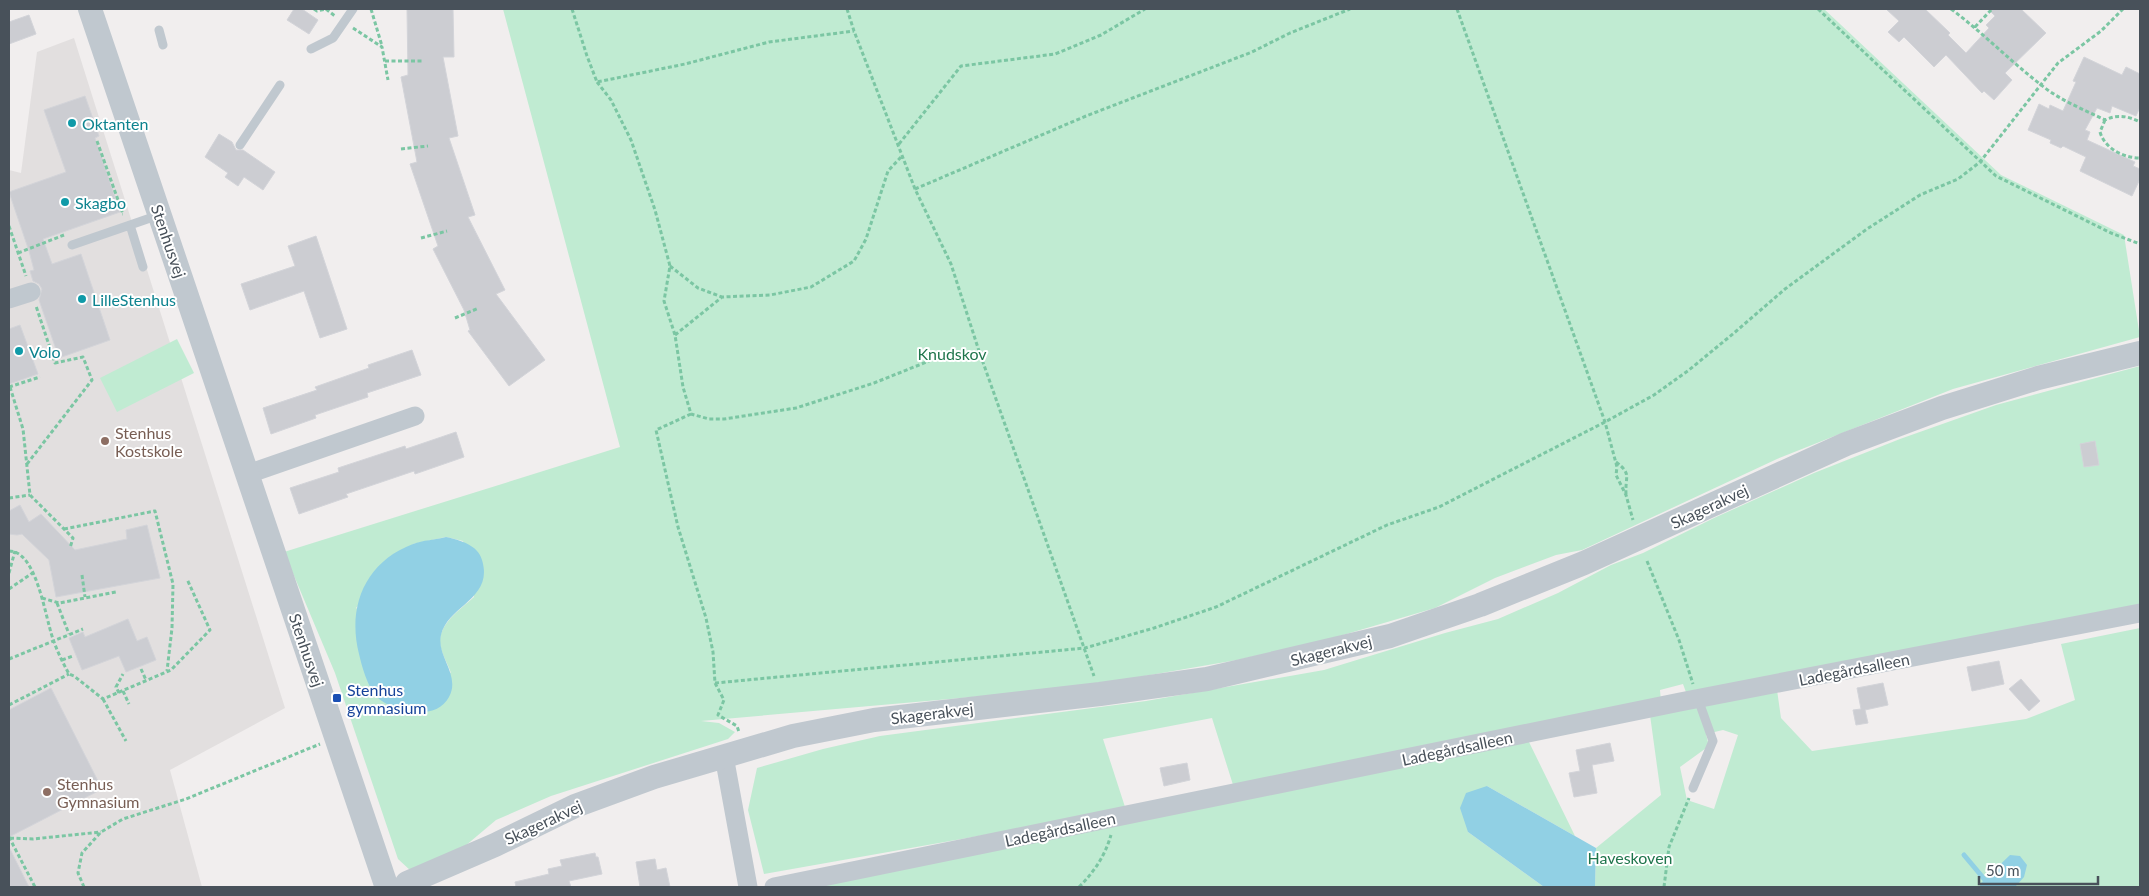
<svg xmlns="http://www.w3.org/2000/svg" width="2149" height="896" font-family="Lato,sans-serif">
<style>
.education{fill:#e2dfdf}
.green{fill:#c0ebd2;fill-rule:evenodd}
.water{fill:#91d0e4}
.lines{fill:none;stroke-linecap:round;stroke-linejoin:round}
.stream{stroke:#91d0e4;stroke-width:5}
.building{fill:#cccdd2;stroke:#d3d4d9}
.path{stroke:#7bc6a3;stroke-width:3;stroke-dasharray:4 2.5;stroke-linecap:butt}
.service{stroke:#c0c8cf;stroke-width:9}
.minor{stroke:#c0c8cf;stroke-width:19}
.tertiary{stroke:#c0c8cf;stroke-width:24}
.culture-dot{fill:#0f9aa8;stroke:#fff;stroke-width:2}
.education-dot{fill:#8d6e63;stroke:#fff;stroke-width:2}
.transit-dot{fill:#1a4fb4;stroke:#fff;stroke-width:2}
.labels{text-anchor:middle;dominant-baseline:central;stroke-width:4;stroke-linejoin:round;paint-order:stroke}
.culture-label{font-size:16px;fill:#0d838f;stroke:#fff;text-anchor:start}
.street-label{font-size:16px;fill:#48515a;stroke:#fff}
.park-label{font-size:16px;fill:#1f754c;stroke:#fff}
.education-label{font-size:16px;fill:#785e54;stroke:#fff;text-anchor:start}
.transit-label{font-size:16px;fill:#164399;stroke:#fff;text-anchor:start}
</style>
<rect width="100%" height="100%" fill="#f1eeee"/>
<!-- education -->
<path class="education" d="M74 38 285 708 170 770 202 887H9V170L21 173 37 52Z"/>
<!-- green -->
<path class="green" d="M503 9H1824L2001 175 2124 235 2140 337 1953 389 1777 459 1582 550 1556 555 1495 578 1435 608 1326 640 1237 660 1075 688 701 721 719 723 735 732 728 739 551 796 496 820 458 852 411 871 398 859 335 673 284 552 620 447ZM446 537 463 541 474 597C461 609 439 623 440 643 441 653 448 664 451 673L356 608 413 544Z
M177 339 194 373 117 412 100 378Z
M2140 366V607L1687 695 1683 684 1660 690 1661 702 1234 788 1212 718 1103 739 1126 810 764 874 748 810 757 768 823 749 880 736 1146 701 1324 670 1445 633 1498 619 1558 593 1611 565 1643 553 1714 518 1814 473 1900 439 1996 405Z
M2140 628V887H1595L1596 848 1661 795 1650 715 1777 690 1781 718 1812 751 2026 719 2075 700 2061 644ZM1723 730 1738 735 1714 809 1687 800 1680 767 1709 746 1706 734Z
M1528 740 1575 836 1487 786 1468 832 1544 887H804Z"/>
<!-- water -->
<path class="water" d="M446 537C460 540 478 545 482 560 494 599 448 605 441 635 436 656 461 675 449 697 436 722 392 713 376 696 367 685 362 667 359 654 347 607 365 562 413 544 423 540 435 540 446 537Z
M1487 786 1596 848 1595 887H1544L1468 832 1460 808 1466 793Z
M2010 855 2020 856 2027 865 2024 877 2015 887H1980V884Z"/>
<g class="lines">
<!-- stream -->
<path class="stream" d="M1964 855 1985 880"/>
</g>
<!-- building -->
<path class="building" d="M294 9H302L318 20 309 34 287 20Z
M407 9H453L454 57H443L458 136 449 138 475 215 468 217 505 290 496 294 545 360 509 386 468 331 470 330 464 310 433 249 438 246 410 164 417 162 401 77 408 75Z
M1886 9H1925L1950 33 1948 35 1966 53 1989 28 1986 25 1995 16 1988 9H2021L2046 33 2005 73 2012 80 1994 100 1984 91 1982 93 1946 55 1934 67 1904 37 1899 42 1888 32 1899 21Z
M29 15 36 34 9 44V22Z
M2084 57 2122 75 2126 67 2140 74V107L2136 116 2112 106 2110 113 2097 108 2085 130 2090 132 2087 140 2135 162 2133 166 2140 169V179L2132 196 2080 171 2086 157 2063 146 2061 148 2050 143 2051 140 2028 130 2039 104 2049 109 2050 105 2063 111 2076 82 2073 81Z
M85 96 99 136 95 138 120 212 43 239 52 264 81 254 110 340 59 358 39 300 42 289 39 284 33 281 30 271 34 270 29 251 9 192 66 172 44 110Z
M219 134 232 142 236 150H243L275 172 263 190 244 177 238 186 225 177 228 173 205 157Z
M316 236 347 329 320 338 304 291 250 310 241 284 295 266 288 246Z
M20 325 38 374 9 384V329Z
M412 350 421 375 367 393 368 397 315 415 316 418 271 434 263 408 317 390 315 387 369 368 368 365Z
M456 432 464 457 415 474 414 471 346 494 348 497 299 514 290 488 339 472 338 468 405 446 406 449Z
M2095 441 2099 465 2084 467 2080 444Z
M20 505 29 522 41 514 75 550 127 539 126 530 147 525 160 578 56 597 49 560 22 534 17 535 9 534V511Z
M128 619 137 641 147 637 156 660 126 672 119 656 82 670 69 638 83 632 85 637Z
M1999 661 2004 684 1972 691 1967 667Z
M2021 679 2040 701 2029 711 2009 689Z
M1883 683 1888 705 1865 710 1868 723 1856 725 1853 710 1861 709 1857 688Z
M51 688 102 789 9 837V710Z
M1610 743 1614 761 1592 765 1597 793 1574 797 1569 773 1580 771 1576 750Z
M1187 763 1190 780 1164 786 1160 768Z
M9 847 29 887H9Z
M595 853 596 857H598L602 874 569 881 571 887H516L515 882 549 874 548 869 562 866 560 860Z
M655 859 657 870 666 868 670 887H640L636 862Z"/>
<g class="lines">
<!-- path -->
<path class="path" d="M314 9 317 11 326 9
M326 9 335 16
M371 9 382 46
M572 9 587 56 597 82 685 64 769 42 854 31
M847 9 854 31 915 189 951 264 979 351 1094 676
M1457 9 1605 422 1617 467 1616 475 1626 495 1633 520
M1818 9 1996 176 2111 233 2140 244
M1951 9C1982 32 2009 60 2040 84 2059 100 2083 109 2105 120 2117 114 2128 116 2140 122
M1975 27 1992 9
M353 28 382 47 388 80
M385 61H423
M597 82 611 100 631 140 655 210 670 266 664 301 675 335 683 387 691 414 709 419H724L796 408 874 383 939 357 979 351
M2105 120 2100 132C2105 149 2124 158 2140 158
M97 141 123 214H122
M899 144 961 66 1055 54 1101 35 1145 9
M401 149 428 146
M915 189 1086 116 1252 52 1290 33 1350 9
M9 226 26 276
M421 238 447 231
M18 253 64 235
M670 266 698 288 722 297
M455 318 479 308
M675 335 722 297 770 295 811 287 854 261 866 239 888 171 902 156
M9 387 40 377
M10 387 23 429 30 495 73 538 70 548
M691 414 656 430 678 527 706 618 713 652 715 683 724 700 718 715 737 726 739 732
M1616 462C1632 474 1625 476 1626 494
M27 464 92 380 83 357 55 363 36 306
M9 498 30 495
M64 529 155 511 173 584 172 628 167 671
M9 551C37 551 45 617 53 639 57 651 63 663 69 674L74 676 103 699 171 670 210 630 187 579
M1647 561 1679 640 1693 684
M9 573 15 551
M82 575 85 597
M9 589 34 572
M42 598 59 603 116 592
M57 603 69 634
M9 659 83 629
M62 660 73 656
M141 669 146 680
M715 683 1085 648 1154 628 1216 607 1387 525 1439 507 1605 422 1654 395 1689 370 1734 333 1785 289 1867 229 1920 195 1958 179 1980 162 2058 63 2101 31 2123 9
M123 691 129 704
M119 693 116 687 123 674
M103 699 126 741
M9 705 69 674
M9 837 35 887
M10 838 33 839 101 832
M84 887 78 873 82 853 101 832 123 819 186 799 320 744
M1079 887C1094 872 1105 856 1111 835
M1664 887 1669 847 1689 798"/>
<!-- service -->
<path class="service" d="M159 30 163 45
M311 49 333 38 353 9
M240 145 280 85
M130 225 143 267
M72 245 159 215
M1693 788 1713 741 1698 699"/>
<!-- minor -->
<path class="minor" d="M9 299 31 292
M248 474 415 416
M724 756 748 887
M774 887 1680 702 2140 613"/>
<!-- tertiary -->
<path class="tertiary" d="M90 9 385 882
M407 883 495 845 575 806 654 777 793 736 874 720 1100 694 1207 679 1390 636 1480 605 1584 563 1846 444 1942 408 2038 378 2140 353"/>
</g>
<!-- markers -->
<g class="culture-dot">
<circle cx="72" cy="123" r="5"/>
<circle cx="65" cy="202" r="5"/>
<circle cx="82" cy="299" r="5"/>
<circle cx="19" cy="351" r="5"/>
</g>
<g class="education-dot">
<circle cx="105" cy="441" r="5"/>
<circle cx="47" cy="792" r="5"/>
</g>
<rect class="transit-dot" x="332" y="693" width="10" height="10" rx="2.5"/>
<g class="labels">
<!-- culture labels -->
<g class="culture-label">
<text x="82" y="123">Oktanten</text>
<text x="75" y="202">Skagbo</text>
<text x="92" y="299">LilleStenhus</text>
<text x="29" y="351">Volo</text>
</g>
<!-- street labels -->
<g class="street-label">
<text transform="translate(169 241) rotate(71)">Stenhusvej</text>
<text transform="translate(1709 506) rotate(-25)">Skagerakvej</text>
<text transform="translate(307 650) rotate(71)">Stenhusvej</text>
<text transform="translate(1331 650) rotate(-14)">Skagerakvej</text>
<text transform="translate(1854 669) rotate(-11)">Ladegårdsalleen</text>
<text transform="translate(932 713) rotate(-7)">Skagerakvej</text>
<text transform="translate(1457 748) rotate(-12)">Ladegårdsalleen</text>
<text transform="translate(543 822) rotate(-25)">Skagerakvej</text>
<text transform="translate(1060 829) rotate(-12)">Ladegårdsalleen</text>
</g>
<!-- park labels -->
<g class="park-label">
<text x="952" y="353">Knudskov</text>
<text x="1630" y="857">Haveskoven</text>
</g>
<!-- education labels -->
<g class="education-label">
<text x="115" y="432">Stenhus<tspan x="115" dy="18">Kostskole</tspan></text>
<text x="57" y="783">Stenhus<tspan x="57" dy="18">Gymnasium</tspan></text>
</g>
<!-- transit labels -->
<g class="transit-label">
<text x="347" y="689">Stenhus<tspan x="347" dy="18">gymnasium</tspan></text>
</g>
</g>
<!-- border -->
<rect width="2149" height="896" fill="none" stroke="#48515a" stroke-width="20"/>
<!-- scale -->
<path d="M1979 876v8h119v-8" fill="none" stroke="#48515a" stroke-width="2.5"/>
<text x="1986" y="876" font-size="15" fill="#48515a" stroke="#ffffff" stroke-width="4" paint-order="stroke">50 m</text>
</svg>
